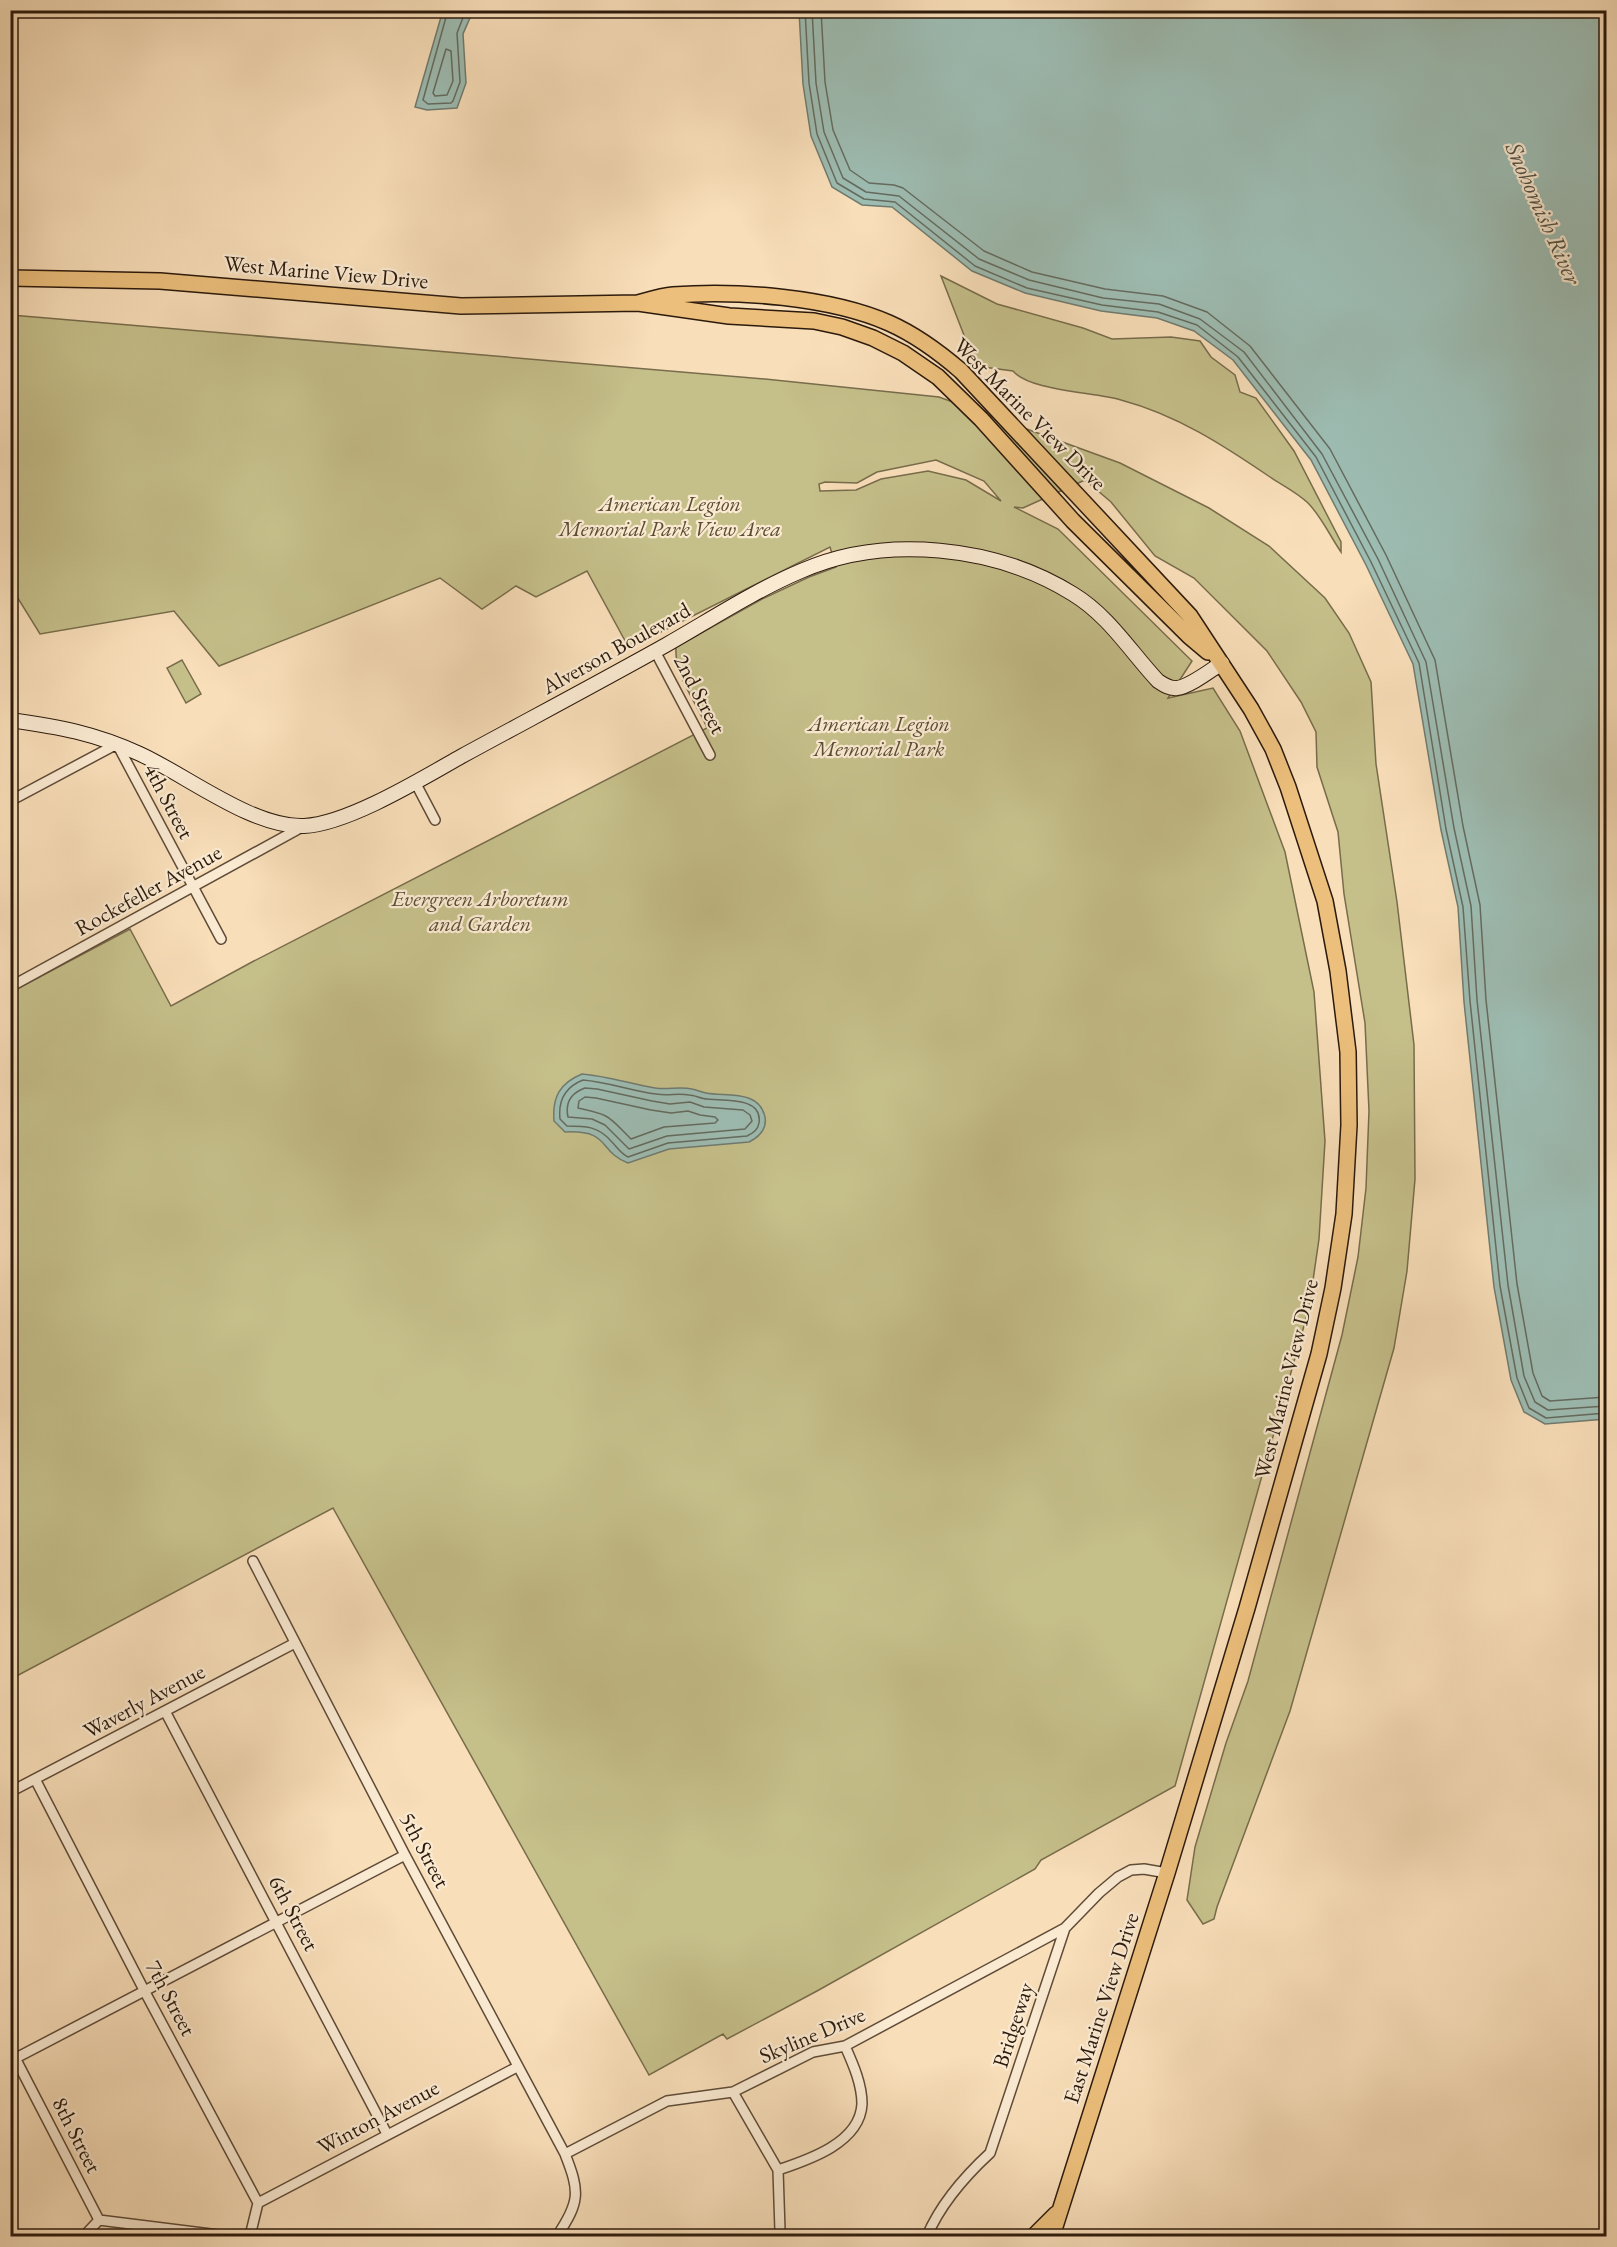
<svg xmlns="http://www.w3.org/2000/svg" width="1617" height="2247" font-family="'EB Garamond',serif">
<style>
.green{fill:#c5bf8a;stroke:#786c4b;stroke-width:1.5;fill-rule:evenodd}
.water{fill:#9dbcb2;stroke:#707b70;stroke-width:1.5}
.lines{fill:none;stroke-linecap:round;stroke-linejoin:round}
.shore{stroke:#646b5f;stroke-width:1.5}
.minor-casing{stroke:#5f4b37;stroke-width:12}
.secondary-casing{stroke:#2c1a0c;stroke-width:16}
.primary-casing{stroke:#2c1a0c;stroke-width:18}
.minor{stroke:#faead2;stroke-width:9}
.secondary{stroke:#faead2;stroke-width:14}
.primary{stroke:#ecbf7c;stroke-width:15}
.labels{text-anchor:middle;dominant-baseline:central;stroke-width:4.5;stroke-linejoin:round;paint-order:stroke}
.street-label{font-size:22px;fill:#2c1a0c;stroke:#faead2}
.park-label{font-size:22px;font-style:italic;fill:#5a4c32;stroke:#faead2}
.water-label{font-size:24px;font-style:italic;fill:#545346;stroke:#faead2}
</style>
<rect width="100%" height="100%" fill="#f8deb9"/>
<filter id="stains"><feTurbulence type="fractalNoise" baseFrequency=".00333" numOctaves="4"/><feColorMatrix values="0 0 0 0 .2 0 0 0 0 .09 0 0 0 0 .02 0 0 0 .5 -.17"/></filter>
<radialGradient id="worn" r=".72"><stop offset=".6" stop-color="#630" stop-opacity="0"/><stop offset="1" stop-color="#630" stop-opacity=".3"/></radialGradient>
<!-- green -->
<path class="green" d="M941 276 997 304 1083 328 1112 339 1171 337 1200 341 1211 357 1235 375 1240 392 1256 398 1294 451 1341 542V552C1330 536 1321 516 1308 503 1298 493 1282 485 1270 477 1223 445 1177 415 1121 400 1094 392 1030 391 1013 371L976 366Z
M11 315 765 379 939 397 1120 463 1209 508 1269 546 1325 598 1349 633 1371 682 1376 764 1397 902 1414 1045 1415 1179 1407 1271 1394 1348 1290 1711 1217 1907 1214 1919 1203 1924 1187 1900 1195 1847 1226 1743 1248 1681 1342 1335 1358 1257 1366 1188 1369 1111 1365 1023 1344 894 1338 832 1317 767 1316 732 1301 702 1267 651 1194 578 1155 556 1111 502 1085 480 1023 508 1014 507 1058 529 1192 661 1168 698 1213 688 1240 731 1285 852 1314 992 1325 1141 1319 1239 1309 1308 1175 1786 1041 1860 1035 1869 817 1991 727 2039 723 2034 649 2075 333 1508 11 1679V992L130 929 171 1006 252 962 707 728C697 702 674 677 676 647L762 599 809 577 836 567 830 547 629 648 587 571 536 597 516 586 482 609 440 578 219 666 174 611 40 634 11 587ZM936 460 984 481 1001 501 966 480 928 471 881 479 856 490 820 491 819 484 825 482 857 483 877 472Z
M182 660 201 694 186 703 167 668Z"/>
<!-- water -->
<path class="water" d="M443 10 473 11 463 34 466 83 457 108 427 110 415 107Z
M799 11H1606V1419L1545 1424 1524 1412 1511 1380 1494 1287 1464 1002 1458 907 1441 830 1413 664 1366 565 1311 460 1233 360 1194 331 1157 318 1101 311 1025 293 972 271 892 207 862 205 832 187 811 136 803 84Z
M582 1074C607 1076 631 1084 655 1088 668 1090 680 1086 692 1089 697 1090 701 1092 706 1093 726 1097 759 1089 765 1117 767 1129 759 1137 749 1142L669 1149 628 1163C597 1151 612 1130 565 1132L554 1121C552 1097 560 1083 582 1074Z"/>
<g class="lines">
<!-- shore -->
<path class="shore" d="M448 10 423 100 428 104 451 103 453 101 460 82 457 33 466 10
M805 10 809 83 817 134 837 183 864 199 895 202 975 266 1027 288 1102 305 1158 312 1197 325 1238 357 1316 457 1371 562 1419 663 1446 829 1463 907 1470 1001 1500 1286 1517 1378 1529 1408 1546 1418 1606 1413
M812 10 816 83 824 132 843 178 866 192 899 196 979 259 1029 280 1103 298 1159 304 1200 319 1244 352 1322 454 1378 559 1426 662 1454 828 1471 906 1477 1000 1508 1285 1524 1376 1535 1402 1548 1410 1606 1406
M821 10 825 82 833 130 850 170 869 183 894 185 903 188 984 251 1032 272 1105 289 1163 296 1207 312 1250 346 1330 449 1386 555 1435 660 1463 826 1480 905 1486 1000 1517 1284 1533 1373 1542 1396 1550 1401 1606 1397
M446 49 451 51 453 81 447 95 435 96 433 93Z
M583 1080C608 1082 632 1091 656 1094 668 1096 678 1093 689 1095 695 1095 701 1099 707 1099 722 1101 763 1096 759 1123 758 1130 753 1133 747 1136L668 1143 628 1157C620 1153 617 1147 611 1141 598 1126 585 1126 567 1126L560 1119C558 1100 565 1087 583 1080Z
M585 1088 597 1089 652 1101 670 1104 690 1102 704 1107 743 1110 750 1115 752 1121 745 1129 667 1136 629 1149 605 1125 592 1119 568 1117C565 1103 571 1093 585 1088Z
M585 1097 596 1098 651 1110 671 1113 688 1111 700 1115 715 1117 718 1120 715 1123 664 1127 631 1139C608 1116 611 1115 578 1108L579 1101Z"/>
<!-- minor casing -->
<g class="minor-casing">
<path id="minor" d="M655 651 710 755
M415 782 435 820
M10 801 117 744 221 939
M10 987 302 827
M253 1561 405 1855 565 2154C580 2192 580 2202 557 2236
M165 1711 387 2134
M35 1779 145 1992 258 2203 250 2236
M10 1792 295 1643
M10 2048 99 2220 84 2236
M16 2058 405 1855
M733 2092 778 2170 780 2231 782 2236
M565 2154 667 2101 733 2092 813 2052 845 2046 1065 1928
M778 2170C808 2160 860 2143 862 2104 862 2084 853 2064 845 2046
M258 2203 517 2067
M99 2220 227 2236
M927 2236C941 2203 964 2177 990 2153L1065 1928 1099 1893 1118 1877 1131 1870 1144 1869 1167 1873"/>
</g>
<!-- secondary casing -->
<g class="secondary-casing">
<path id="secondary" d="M10 720C60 727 94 733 140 754 186 775 253 828 304 826 348 824 423 778 462 756 530 719 598 683 666 645 710 620 754 591 801 571 885 534 996 546 1073 594 1109 616 1130 651 1158 681 1164 685 1170 689 1177 688 1189 687 1211 670 1222 663"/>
</g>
<!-- primary casing -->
<g class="primary-casing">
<path id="primary" d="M10 278 160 281 461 306 638 303 729 316 814 321 842 327 873 338 903 353 938 377 981 419 1073 521 1189 636 1208 652
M638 303C649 300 661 296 673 295 737 290 830 297 889 323 916 335 939 352 961 371L1190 616 1251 709 1273 749 1288 787 1325 901 1338 971 1348 1052 1349 1125 1344 1214 1333 1288 1319 1354 1247 1608 1167 1873 1052 2236
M1034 2236 1056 2214"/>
</g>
<!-- minor -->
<use href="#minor" class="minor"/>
<!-- secondary -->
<use href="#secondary" class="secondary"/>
<!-- primary -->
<use href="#primary" class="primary"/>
</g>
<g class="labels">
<!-- street labels -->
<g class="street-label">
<text transform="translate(326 272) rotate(5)">West Marine View Drive</text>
<text transform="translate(1030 414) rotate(45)">West Marine View Drive</text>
<text transform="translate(616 648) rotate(-29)">Alverson Boulevard</text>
<text transform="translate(700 694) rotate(62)">2nd Street</text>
<text transform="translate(169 801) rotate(62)">4th Street</text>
<text transform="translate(148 890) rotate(-29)">Rockefeller Avenue</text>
<text transform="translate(1286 1379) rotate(-76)">West Marine View Drive</text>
<text transform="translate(144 1701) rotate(-28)">Waverly Avenue</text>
<text transform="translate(425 1850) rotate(62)">5th Street</text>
<text transform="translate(294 1913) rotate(62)">6th Street</text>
<text transform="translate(171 1998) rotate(62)">7th Street</text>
<text transform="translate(1101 2008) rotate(-72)">East Marine View Drive</text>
<text transform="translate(1013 2025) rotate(-72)">Bridgeway</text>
<text transform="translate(812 2035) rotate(-23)">Skyline Drive</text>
<text transform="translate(378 2117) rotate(-28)">Winton Avenue</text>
<text transform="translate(77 2135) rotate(63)">8th Street</text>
</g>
<!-- park labels -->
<g class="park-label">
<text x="670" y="503">American Legion<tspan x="670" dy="25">Memorial Park View Area</tspan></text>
<text x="879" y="723">American Legion<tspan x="879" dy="25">Memorial Park</tspan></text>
<text x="480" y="898">Evergreen Arboretum<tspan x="480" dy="25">and Garden</tspan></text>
</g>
<!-- water labels -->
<g class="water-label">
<text transform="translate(1544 213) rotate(66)">Snohomish River</text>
</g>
</g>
<!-- margin -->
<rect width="1617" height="2247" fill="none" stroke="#f8deb9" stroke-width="36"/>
<rect x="12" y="12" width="1593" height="2223" fill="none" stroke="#2c1a0c" stroke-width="3"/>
<rect x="18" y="18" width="1581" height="2211" fill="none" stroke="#2c1a0c" stroke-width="1.5"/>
<rect width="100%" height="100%" filter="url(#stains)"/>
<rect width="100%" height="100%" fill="url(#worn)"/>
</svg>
